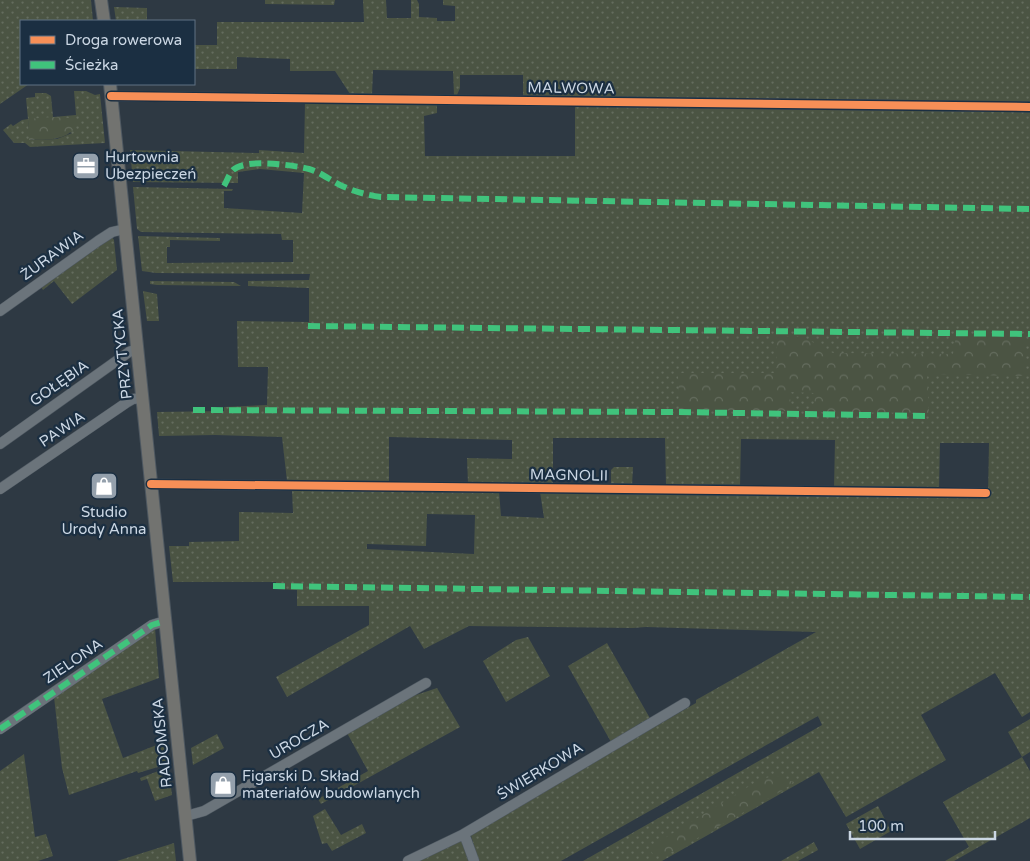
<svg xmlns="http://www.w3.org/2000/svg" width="1030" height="861" font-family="'Varela Round',sans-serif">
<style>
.grass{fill:url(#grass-dots);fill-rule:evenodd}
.forest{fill:url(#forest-crowns)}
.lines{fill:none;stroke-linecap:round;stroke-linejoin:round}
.minor-casing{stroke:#4e5861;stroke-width:11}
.major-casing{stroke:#4e5861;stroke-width:14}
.minor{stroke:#6b747b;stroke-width:10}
.major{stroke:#727370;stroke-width:12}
.quiet{stroke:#40c37c;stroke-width:6;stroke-dasharray:12 6;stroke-linecap:butt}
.cycleway-casing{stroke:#1b2f42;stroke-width:11}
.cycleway{stroke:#f78f57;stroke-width:8}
.labels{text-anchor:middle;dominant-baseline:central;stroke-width:4.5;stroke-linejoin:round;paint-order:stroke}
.street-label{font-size:15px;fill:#cbd7e4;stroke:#1b2f42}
.poi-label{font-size:15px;fill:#cbd7e4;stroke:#1b2f42;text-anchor:start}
</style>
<defs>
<pattern id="grass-dots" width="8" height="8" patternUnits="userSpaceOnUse" patternTransform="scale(1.25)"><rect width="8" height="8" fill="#4b5443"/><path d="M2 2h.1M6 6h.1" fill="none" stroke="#646c5e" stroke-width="1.8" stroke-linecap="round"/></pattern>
<pattern id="forest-crowns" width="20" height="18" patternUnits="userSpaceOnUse" patternTransform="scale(1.25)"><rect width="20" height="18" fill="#4b5443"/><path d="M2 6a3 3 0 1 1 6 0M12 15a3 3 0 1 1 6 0" fill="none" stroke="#646c5e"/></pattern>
</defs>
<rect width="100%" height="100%" fill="#2e3943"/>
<!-- grass -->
<path class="grass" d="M0 0H91L93 21H21V84H29L0 104Z
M265 0H335L334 5 265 4Z
M363 0H386L387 18H411V0H417L419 4V17L437 18V21H455V6L443 5V0H1030V712L1022 717 995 673 921 715 946 760 846 817 819 772 662 861H583L822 725 818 716 561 861H478L470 832 696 703V700L816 632 646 627 633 628 469 626 424 649 410 626 287 697 276 677 369 625V606H297V590L276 589V582H173L169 546H189V542L239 541V512L293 513 292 490 499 491 501 516 544 518 540 492 988 496 989 443H940L939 490 834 489 835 440 741 439 740 487 666 486 665 438H553V484L468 483 467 458 512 459V440L389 437V483L287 481 282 437 215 435 159 436 157 412 224 411V407L267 405 268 367H238L237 321 309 322V288L248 286V281L309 280 310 274 156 273 142 271 138 236 220 238V241L170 240V247H167V263L293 262V240H282L281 234 141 232 137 229 133 187 233 189 232 191H224V208L302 213 304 173 260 169 238 172V183L133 182 130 150 259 153V150L304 153 305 102 437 104V113L424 116 425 156H575V99L523 98V75H460V88L457 95H454L453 71 373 70 372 95 350 94 335 71H290V59L237 57V69H194V45H217V22H364ZM427 514 475 515 474 554 367 549V544L426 546Z
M114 7 147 8V21H116Z
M74 91H86L95 95 100 94 105 143 30 147 25 143H14L3 130 11 124 13 126 22 120 28 119 26 98 35 97V93H46L51 96 53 117 76 115ZM28 119H29L72 133 57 139 30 140Z
M112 237 114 240 117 270 72 304 54 281 43 290 41 287Z
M150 281 234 282 241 286 157 285 150 284Z
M143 291 157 294 159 321H147Z
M614 467H633L632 486 611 485V470Z
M155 628 159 678 102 699 123 758 162 743V739L165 737 168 764 138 773 137 771 69 795 62 768 54 697Z
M528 637 550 676 506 702 483 661 516 640Z
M607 643 651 720 647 723 642 722 611 742 568 666Z
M437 688 460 727 321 804 318 799 368 771 347 733 410 697Z
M1030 719V752L1022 757 1030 771V818L954 861H945L969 847 943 802 1022 757 1008 732Z
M217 734 224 748 193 765 191 748Z
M24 754 35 837 46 834 53 856 38 861H0V771Z
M161 770H169L172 795 155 801 147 779 141 781 140 778Z
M878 806 891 831 860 849 846 824Z
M325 809 341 835 362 824 366 833 332 851 327 843 322 844 313 816Z
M453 841H464L471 861H417Z
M814 842 818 850 798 861H781Z
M174 843 176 861H117Z"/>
<!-- forest -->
<path class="forest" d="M53 117 70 118 77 122V125C66 142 47 139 29 140L28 119Z
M956 335H1024V376L927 374 929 413 815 412 814 393 789 392 792 411 679 410 678 373H777L776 336 803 337 833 353 953 354Z
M778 776 793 782 785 789 678 849 668 853 654 856 651 851 660 841 756 782 769 777Z"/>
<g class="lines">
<!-- minor casing -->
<g class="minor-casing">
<path id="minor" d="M111 96 1030 107
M0 311 98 241 112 232 125 229
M0 444 129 352 137 349
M151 484 986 493
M0 489 126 403 133 399 142 398
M0 729 152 625 165 621
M186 816 204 811 426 683
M462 835 466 839 474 861
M408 861 462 835 685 703"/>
</g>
<!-- major casing -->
<g class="major-casing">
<path id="major" d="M101 0 104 21
M110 84 190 861"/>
</g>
<!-- minor -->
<use href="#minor" class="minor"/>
<!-- major -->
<use href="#major" class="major"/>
<!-- quiet -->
<path class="quiet" d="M224 186C227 181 229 174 233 170 247 158 292 165 309 169 320 172 330 180 340 185 353 191 366 195 381 197L1030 209
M308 326 1030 334
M193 410 673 412 930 416
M273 586 1030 597
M0 729 152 625 165 621"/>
<!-- cycleway casing -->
<g class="cycleway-casing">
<path id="cycleway" d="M111 96 1030 107
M151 484 986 493"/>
</g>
<!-- cycleway -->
<use href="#cycleway" class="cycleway"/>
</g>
<!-- icons -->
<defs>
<g id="office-square" transform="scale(1.4375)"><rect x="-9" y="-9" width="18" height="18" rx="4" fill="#94a0ac" stroke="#1b2f42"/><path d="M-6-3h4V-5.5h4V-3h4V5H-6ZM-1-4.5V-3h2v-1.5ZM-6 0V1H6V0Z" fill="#fff"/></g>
<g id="shop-square" transform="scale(1.4375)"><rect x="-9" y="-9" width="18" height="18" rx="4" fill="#94a0ac" stroke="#1b2f42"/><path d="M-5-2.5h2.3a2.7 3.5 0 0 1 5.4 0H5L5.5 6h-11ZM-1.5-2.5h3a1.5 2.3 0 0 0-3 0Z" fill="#fff"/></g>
</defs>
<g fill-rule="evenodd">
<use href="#office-square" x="86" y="166"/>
<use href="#shop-square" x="104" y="486"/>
<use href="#shop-square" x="223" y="785"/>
</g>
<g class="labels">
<!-- street labels -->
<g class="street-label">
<text transform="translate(571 88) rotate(1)">MALWOWA</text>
<text transform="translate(52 255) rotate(-36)">ŻURAWIA</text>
<text transform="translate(122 354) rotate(-96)">PRZYTYCKA</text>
<text transform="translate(59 383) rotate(-35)">GOŁĘBIA</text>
<text transform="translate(62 429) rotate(-34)">PAWIA</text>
<text transform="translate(569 475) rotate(1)">MAGNOLII</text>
<text transform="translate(73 661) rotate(-34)">ZIELONA</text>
<text transform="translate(299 739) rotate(-30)">UROCZA</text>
<text transform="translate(162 743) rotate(-96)">RADOMSKA</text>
<text transform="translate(540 771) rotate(-31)">ŚWIERKOWA</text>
</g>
<!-- poi labels -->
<g class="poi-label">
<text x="105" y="157">Hurtownia<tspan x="105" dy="17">Ubezpieczeń</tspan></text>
<text x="104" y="512" text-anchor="middle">Studio<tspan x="104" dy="17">Urody Anna</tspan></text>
<text x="242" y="776">Figarski D. Skład<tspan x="242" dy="17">materiałów budowlanych</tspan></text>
</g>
</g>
<!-- legend -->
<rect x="20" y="20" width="175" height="65" fill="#1b2f42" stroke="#617283"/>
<rect x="30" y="36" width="25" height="8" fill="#f78f57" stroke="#617283"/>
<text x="65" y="45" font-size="15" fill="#cbd7e4">Droga rowerowa</text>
<rect x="30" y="61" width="25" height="8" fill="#40c37c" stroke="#617283"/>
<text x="65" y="70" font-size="15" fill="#cbd7e4">Ścieżka</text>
<!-- scale -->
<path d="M850 831v8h145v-8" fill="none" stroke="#cbd7e4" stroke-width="2.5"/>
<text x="858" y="831" font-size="15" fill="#cbd7e4" stroke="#1b2f42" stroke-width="4" paint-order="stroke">100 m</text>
</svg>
